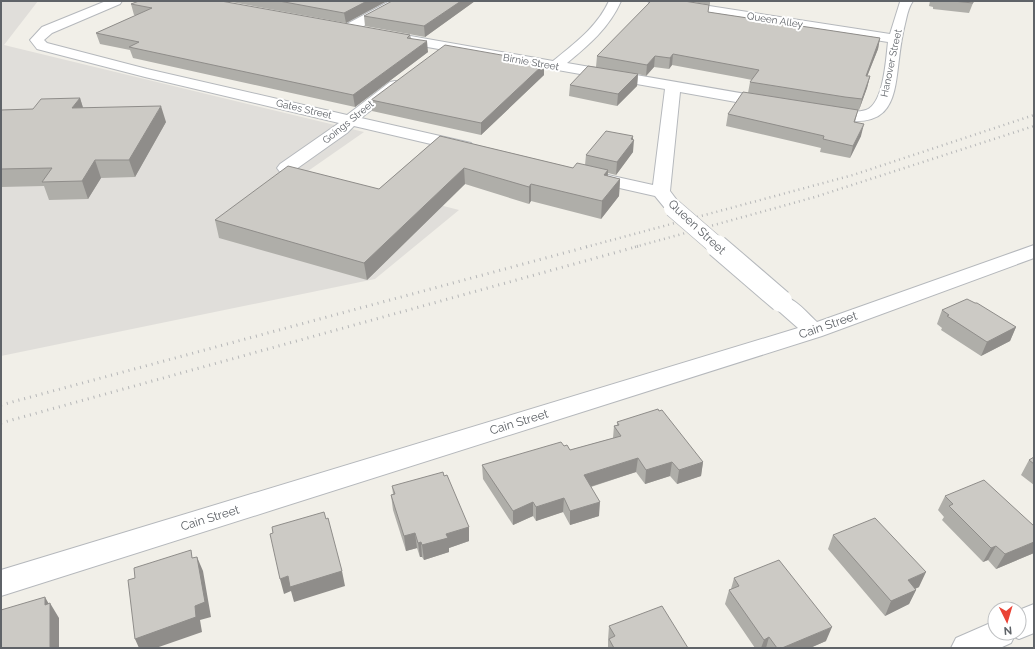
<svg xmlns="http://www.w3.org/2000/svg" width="1035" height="649" font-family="Raleway,sans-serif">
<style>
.industrial{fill:#e0deda}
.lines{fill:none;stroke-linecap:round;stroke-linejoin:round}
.minor-casing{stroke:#b5b8bc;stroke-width:2}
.minor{fill:#fff;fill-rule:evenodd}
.rail-far1{stroke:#b6b7b8;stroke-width:2.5;stroke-dasharray:1 4;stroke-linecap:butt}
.rail{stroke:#b6b7b8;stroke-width:3;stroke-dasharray:1 5;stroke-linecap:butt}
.minor-bridge-far1-casing{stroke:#b5b8bc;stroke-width:19;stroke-linecap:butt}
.minor-bridge-casing{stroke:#b5b8bc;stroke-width:24;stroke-linecap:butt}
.minor-bridge-far1{stroke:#fff;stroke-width:18}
.minor-bridge{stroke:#fff;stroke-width:22}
.wall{fill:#afaea9}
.shaded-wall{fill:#8f8d8a}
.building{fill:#cccac5;stroke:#8f8d8a}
.labels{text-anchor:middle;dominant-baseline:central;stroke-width:4;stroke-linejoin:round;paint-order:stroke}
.far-street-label{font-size:10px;fill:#5f6368;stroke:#fff}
.street-label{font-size:12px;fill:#5f6368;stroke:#fff}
</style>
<rect width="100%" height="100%" fill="#f1efe8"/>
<!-- industrial -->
<path class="industrial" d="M1 1H38L4 45 364 132 308 171 459 210 375 279 1 356Z"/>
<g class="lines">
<!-- minor casing -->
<g class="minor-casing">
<path id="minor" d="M106 1H122L120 4 52 33 44 40 47 43 147 69 347 115 390 82 395 81 400 82 402 85 400 88 361 118 471 143 473 147 471 151 465 152 354 126 347 133 292 172 286 173 280 172 277 168 280 164 339 123 145 77 37 49 30 40 42 27Z
M390 1H405L403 4 353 32H343L342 29 343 26Z
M609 1H621C609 28 589 45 567 63L769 98 774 100 777 103 774 106 769 108 680 92 670 191 679 203 676 207 670 208 664 207 655 196 584 180 581 176 584 172 590 171 653 185 665 89 399 42 394 41 392 38 394 35 399 34 553 61C575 43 597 27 609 1Z
M648 1H677L890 34 900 2 901 1H913C908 8 907 16 905 24 890 82 911 139 821 116L818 113 821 110 826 108C838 110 854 114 866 110 884 104 886 58 888 42L654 5 650 4Z
M1034 245V258L822 336 1 596V570L798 328 773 306 770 301 773 296C791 292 805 311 817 322Z
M1034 604V633L1019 639 1014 637 1011 643 1000 648H951L956 638 995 621V633H1019V610Z"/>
</g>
<!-- minor -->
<use href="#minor" class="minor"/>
<!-- rail-far1 -->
<path class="rail-far1" d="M586 247 853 175 1034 115
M635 247 815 197 1034 126"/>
<!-- rail -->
<path class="rail" d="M1 405 590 246
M1 423 639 246"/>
<!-- minor-bridge-far1 casing -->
<g class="minor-bridge-far1-casing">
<path id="minor-bridge-far1" d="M673 208 718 247"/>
</g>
<!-- minor-bridge casing -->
<g class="minor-bridge-casing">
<path id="minor-bridge" d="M717 246 781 301"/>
</g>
<!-- minor-bridge-far1 -->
<use href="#minor-bridge-far1" class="minor-bridge-far1"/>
<!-- minor-bridge -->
<use href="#minor-bridge" class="minor-bridge"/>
</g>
<!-- wall -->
<path class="wall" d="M226 1H387L346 23Z
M475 1 425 37 365 26 364 16Z
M687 1H710V5Z
M930 1H973V3L969 13 933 9V7L929 6Z
M131 4 410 35 411 38 428 52 355 107 133 58 130 50 100 44 96 33 137 15H134Z
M708 12 880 38 878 49 867 76H870L867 88 859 110H858L855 122 861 136 850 158 820 152 821 148 726 126 728 114 748 93 750 82 752 80 742 78 672 65 669 69 654 67 646 76 638 74 637 86 617 106 569 96 570 85 596 67 597 56Z
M507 56V58L544 64V75L481 135 372 111 371 100Z
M80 98 83 108 166 122 135 177 101 178 88 199 49 200 44 186 1 187V110L33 109Z
M440 136 573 168 585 165 586 155 633 140V152L616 175 608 173V176L620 179 619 196 601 219 531 201 529 204 465 184 367 280 219 238 215 220 379 189Z
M942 310 1016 327 1010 341 981 356 941 330 942 328 937 324Z
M617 422 703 462 701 476 677 484 670 476 645 484 636 472 591 487 599 516 570 525 563 512 536 521 533 516 513 525 483 479 482 465 564 446 570 450 613 438 614 426 617 425Z
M1034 457V485L1021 475 1029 460Z
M392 486 469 527V541L449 548V552L424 560 422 557H420L417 548 406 551 393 510 391 495 393 494Z
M945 496 1034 526V553L996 569 988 560 983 562 942 520 944 517 938 510Z
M833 535 919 587 915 589 916 590 909 604 885 616 828 549Z
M734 578 826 641 810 648H755L725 604 729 590 731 589Z
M609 626 688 648H608V640Z"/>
<!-- shaded-wall -->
<path class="shaded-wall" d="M367 1H387L346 23 344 13Z
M461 1H475L425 37 424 26Z
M880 38 878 49 863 87 866 76Z
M427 41 428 52 355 107 353 95Z
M673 54 672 65 669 69 670 58Z
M655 56 654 67 646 76 647 65Z
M544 64V75L481 135V123Z
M638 74 637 86 617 106 618 94Z
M870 76 867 88 859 110 862 99Z
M80 98 85 114 72 108Z
M161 106 166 122 135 177 129 160Z
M864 124 861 136 850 158 853 146Z
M633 136V141L634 140 633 152 616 175 617 162Z
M95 160 101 178 88 199 82 181Z
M464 168 465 184 367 280 364 263Z
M608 170 607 186 604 175Z
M620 179 619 196 601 219 602 201Z
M531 184V201L529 204V187Z
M1016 327 1010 341 981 356 987 342Z
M638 458 636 472 583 489 584 475Z
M672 462 670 476 645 484 646 470Z
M703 462 701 476 677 484 679 470Z
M564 498 563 512 536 521V507Z
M533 502V516L513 525V511Z
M600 502 599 516 570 525V511Z
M469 527V541L449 548V552L424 560 422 545 446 534Z
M415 533 417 548 406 551 404 536Z
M421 542 422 557H420L418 543Z
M1034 542V553L996 569 1005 554Z
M996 546 988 560 983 562 991 548Z
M197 557 203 571 211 617 200 620 202 632 156 648H139L135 639 195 606Z
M342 571 345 586 294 602 291 591 284 594 280 579 288 576Z
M926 572 919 587 901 595 908 580Z
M916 590 909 604 885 616 891 601Z
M45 597 50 606V603L59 618V648H50L45 605Z
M832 627 826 641 810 648H782Z
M769 637 766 648H761L764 640Z"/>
<!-- building -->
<path class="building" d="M139 1H221L410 35 407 38 427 41 353 95 129 47 139 42 96 33 152 8 131 4Z
M279 1H367L344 13Z
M392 1H461L424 26 364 16Z
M651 1H684L709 5 708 12 880 38 866 76H870L862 99 845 97 750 82 759 70 673 54 670 58 655 56 647 65 597 56Z
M953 1H973V3Z
M445 45 507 56 505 58 544 64 481 123 371 100Z
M588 66 638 74 618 94 570 85Z
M743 92 858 110 854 122 864 124 853 146 823 139 824 136 728 114Z
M80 98 72 108 161 106 129 160H95L82 181 42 182 52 168 1 169V110L33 109 41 99Z
M606 131 633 136 631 139 634 140 617 162 586 155Z
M440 136 573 168 577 163 608 170 604 175 620 179 602 201 531 184 529 187 464 168 364 263 215 220 288 166 379 189Z
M967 299 975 303H977L1016 327 987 342 947 316 949 315 942 310Z
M658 409 659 411 662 410 703 462 679 470 672 462 646 470 638 458 584 475 600 502 570 511 564 498 536 507 533 502 513 511 482 465 561 442 564 446 567 445 570 450 621 436 614 426 619 425 617 422Z
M1034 457V464L1029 460Z
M443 472 444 476 447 475 469 527 446 534 448 538 422 545 421 542 418 543 415 533 404 536 391 495 395 494 392 486Z
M984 480 1034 526V542L1005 554 996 546 991 548 949 506 953 504 945 496Z
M324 512 326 519 328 518 342 571 290 587 288 576 280 579 270 534 273 533 272 527Z
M875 518 926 572 908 580 916 590 891 601 833 535Z
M191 550 192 558 197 557 205 602 195 606 196 617 135 639 128 580 135 578 134 568Z
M779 560 832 627 782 648H777L769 637 764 640 729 590 739 586 734 578Z
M45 597V605L50 603V648H1V610Z
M662 606 688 648H614L609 639 615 636 609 626Z"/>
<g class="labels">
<!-- far-street labels -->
<g class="far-street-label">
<text transform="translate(775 20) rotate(9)">Queen Alley</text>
<text transform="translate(531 62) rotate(10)">Birnie Street</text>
<text transform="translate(891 63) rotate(-78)">Hanover Street</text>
<text transform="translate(304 109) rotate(13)">Gates Street</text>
<text transform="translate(348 122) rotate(-39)">Goings Street</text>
</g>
<!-- street labels -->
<g class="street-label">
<text transform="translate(697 227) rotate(43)">Queen Street</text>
<text transform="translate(828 325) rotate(-19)">Cain Street</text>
<text transform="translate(519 422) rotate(-17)">Cain Street</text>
<text transform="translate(210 518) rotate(-17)">Cain Street</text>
</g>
</g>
<!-- border -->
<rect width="1035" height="649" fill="none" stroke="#5f6368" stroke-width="4"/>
<!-- north arrow -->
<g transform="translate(1007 621) rotate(175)"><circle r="19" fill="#ffffff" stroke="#bfc1c3"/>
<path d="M0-3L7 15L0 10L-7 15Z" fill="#ea4335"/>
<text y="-6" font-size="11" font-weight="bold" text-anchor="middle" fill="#5f6368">N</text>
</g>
</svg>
